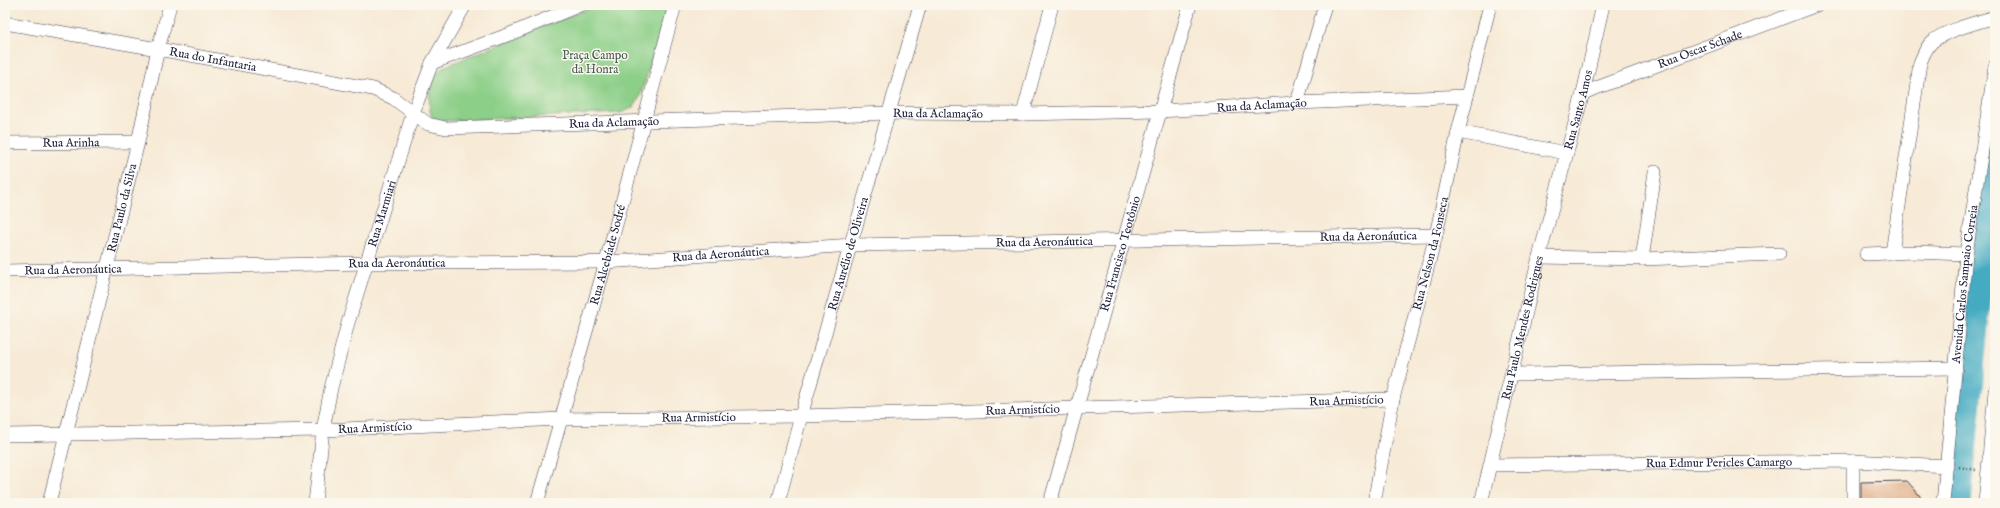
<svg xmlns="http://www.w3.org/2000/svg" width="2000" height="508" font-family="'IM FELL English',serif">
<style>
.green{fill:#8ccf88;stroke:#577862}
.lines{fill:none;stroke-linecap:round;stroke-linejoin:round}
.river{stroke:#44abc3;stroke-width:25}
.building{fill:#dea47b}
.minor-casing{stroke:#424052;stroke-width:14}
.path{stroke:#424052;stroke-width:2.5;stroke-dasharray:1 3;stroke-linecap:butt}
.minor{stroke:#fff;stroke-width:13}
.labels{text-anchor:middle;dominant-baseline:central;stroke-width:3;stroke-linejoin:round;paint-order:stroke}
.street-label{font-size:12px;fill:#22223b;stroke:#fbf7ec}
.park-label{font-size:12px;fill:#425652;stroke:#fbf7ec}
</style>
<rect width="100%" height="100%" fill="#fbf7ec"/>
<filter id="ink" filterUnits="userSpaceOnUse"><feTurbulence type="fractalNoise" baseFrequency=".025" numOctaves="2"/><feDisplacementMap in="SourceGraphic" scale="8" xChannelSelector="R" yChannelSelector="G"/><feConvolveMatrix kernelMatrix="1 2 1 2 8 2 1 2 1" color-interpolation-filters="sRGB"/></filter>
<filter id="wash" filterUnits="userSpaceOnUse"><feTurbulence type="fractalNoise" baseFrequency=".012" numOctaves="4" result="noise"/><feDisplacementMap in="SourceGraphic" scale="16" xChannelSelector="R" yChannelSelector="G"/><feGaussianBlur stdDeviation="0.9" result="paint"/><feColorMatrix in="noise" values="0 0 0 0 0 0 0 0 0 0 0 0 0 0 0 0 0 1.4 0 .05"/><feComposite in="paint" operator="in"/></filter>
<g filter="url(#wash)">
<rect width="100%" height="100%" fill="#f7ead6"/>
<!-- green -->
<path class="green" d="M597 5H666C666 15 642 96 636 104 632 109 626 111 620 113L438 121 432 117C428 109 429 90 432 82 434 76 439 71 443 67Z"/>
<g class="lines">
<!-- river -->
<path class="river" d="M1959 503 1995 127"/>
</g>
<g id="blocks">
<!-- building -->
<path class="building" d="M1907 481 1920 496V503H1861V482Z"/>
</g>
</g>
<g filter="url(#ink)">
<use href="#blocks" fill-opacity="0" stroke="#424052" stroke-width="1"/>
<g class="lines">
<!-- minor casing -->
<g class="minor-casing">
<g id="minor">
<path id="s1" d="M5 23 158 49 373 89 393 98 428 124 446 128 889 113 1023 114 1159 111 1297 103 1467 96"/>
<path d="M432 63 510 34 580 5"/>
<path id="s2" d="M1583 93 1817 5"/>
<path d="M1297 103 1325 5"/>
<path d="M1023 114 1052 5"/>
<path d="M1458 132 1566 153"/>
<path id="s3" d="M5 143 138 142"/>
<path d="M1892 253 1920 63C1923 56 1926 47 1932 42 1943 31 1979 22 1995 17"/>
<path d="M1866 254 1913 252 1966 254"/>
<path d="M1539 257 1642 259 1655 172"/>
<path d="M1642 259 1779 254"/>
<path id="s4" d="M5 271 367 263 606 262 852 245 1436 235"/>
<path d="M1512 374 1956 368"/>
<path id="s5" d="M5 435 323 430 561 419 801 416 1393 399"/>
<path d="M1853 461V503"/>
<path id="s6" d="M1491 465 1853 461 1947 466"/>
<path id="s7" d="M49 503 138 142 158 49 170 5"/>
<path id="s8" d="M315 503 323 430 331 388 348 323 413 113 432 63 465 5"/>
<path id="s9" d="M537 503 606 262 675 5"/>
<path id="s10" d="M778 503 801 416 920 5"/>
<path id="s11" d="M1050 503 1190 5"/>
<path id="s12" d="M1374 503 1393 399 1436 235 1458 132 1490 5"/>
<path id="s13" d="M1481 503 1539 257 1583 93 1603 5"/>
<path id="s14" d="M1943 503 1966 254 1995 66"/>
<path d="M1985 503 1995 391"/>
</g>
</g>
<!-- path -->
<path class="path" d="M1959 467 1976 470"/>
<!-- minor -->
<use href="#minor" class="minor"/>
</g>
</g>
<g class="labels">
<!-- street labels -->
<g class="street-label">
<text stroke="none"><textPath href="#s2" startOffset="125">Rua Oscar Schade</textPath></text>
<text stroke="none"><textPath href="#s1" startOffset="211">Rua do Infantaria</textPath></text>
<text stroke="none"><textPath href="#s1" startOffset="1274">Rua da Aclamação</textPath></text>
<text stroke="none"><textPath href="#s13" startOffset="405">Rua Santo Amos</textPath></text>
<text stroke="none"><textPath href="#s1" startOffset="950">Rua da Aclamação</textPath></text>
<text stroke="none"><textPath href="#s1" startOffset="626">Rua da Aclamação</textPath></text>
<text stroke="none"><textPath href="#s3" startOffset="66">Rua Arinha</textPath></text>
<text stroke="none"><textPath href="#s7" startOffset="304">Rua Paulo da Silva</textPath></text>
<text stroke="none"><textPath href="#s8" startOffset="298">Rua Marmiari</textPath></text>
<text stroke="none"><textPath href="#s4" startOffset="1364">Rua da Aeronáutica</textPath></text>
<text stroke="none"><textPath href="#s4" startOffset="1040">Rua da Aeronáutica</textPath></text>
<text stroke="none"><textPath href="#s9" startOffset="258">Rua Alcebíade Sodré</textPath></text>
<text stroke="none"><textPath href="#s4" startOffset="716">Rua da Aeronáutica</textPath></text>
<text stroke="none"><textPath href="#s10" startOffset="259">Rua Aurélio de Oliveira</textPath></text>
<text stroke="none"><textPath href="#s11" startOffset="259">Rua Francisco Teotônio</textPath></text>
<text stroke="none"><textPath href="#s12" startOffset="256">Rua Nelson da Fonseca</textPath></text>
<text stroke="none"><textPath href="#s4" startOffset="392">Rua da Aeronáutica</textPath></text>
<text stroke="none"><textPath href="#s4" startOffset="68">Rua da Aeronáutica</textPath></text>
<text stroke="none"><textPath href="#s14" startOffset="220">Avenida Carlos Sampaio Correia</textPath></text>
<text stroke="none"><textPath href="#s13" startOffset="180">Rua Paulo Mendes Rodrigues</textPath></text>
<text stroke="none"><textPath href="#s5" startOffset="1342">Rua Armistício</textPath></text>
<text stroke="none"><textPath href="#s5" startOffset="1018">Rua Armistício</textPath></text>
<text stroke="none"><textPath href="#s5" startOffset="694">Rua Armistício</textPath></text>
<text stroke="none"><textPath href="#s5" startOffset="370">Rua Armistício</textPath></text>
<text stroke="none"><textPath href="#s6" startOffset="228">Rua Edmur Pericles Camargo</textPath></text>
</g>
<!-- park labels -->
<g class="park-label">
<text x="595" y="55">Praça Campo<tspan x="595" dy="14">da Honra</tspan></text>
</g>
</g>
<!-- margin -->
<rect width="2000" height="508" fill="none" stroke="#fbf7ec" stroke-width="20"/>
</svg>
